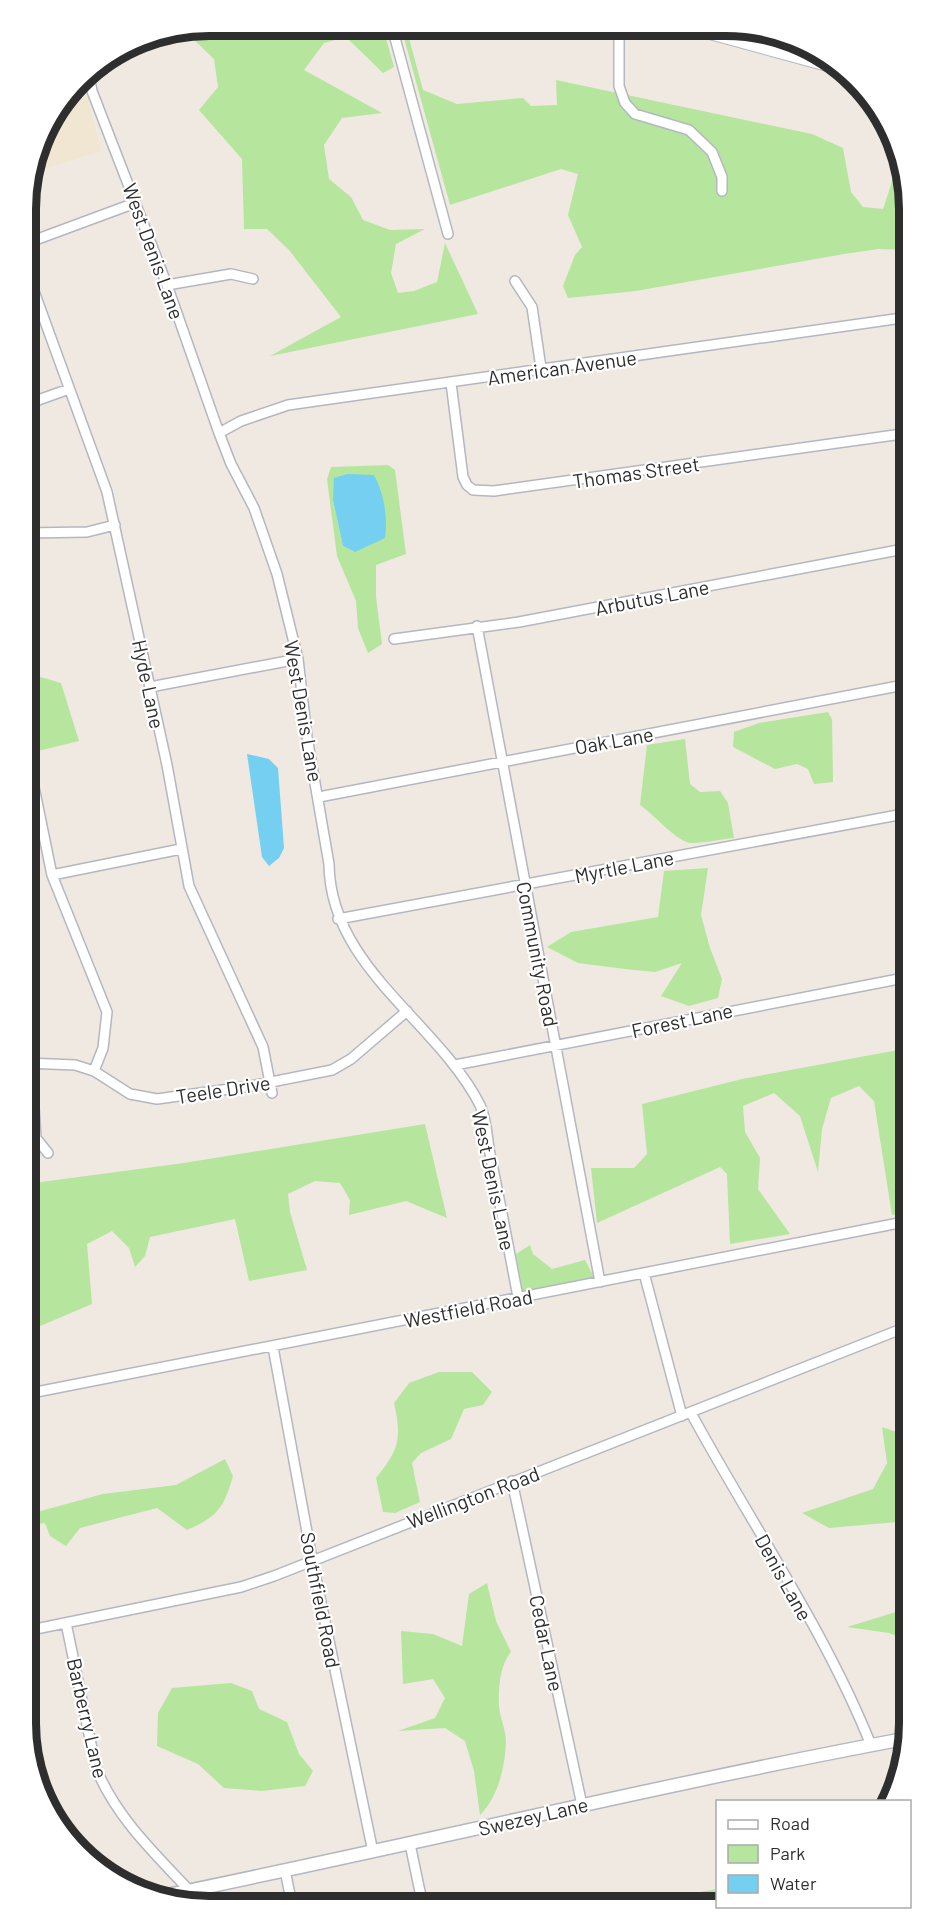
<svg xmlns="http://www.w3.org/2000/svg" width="935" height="1932" font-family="Barlow,sans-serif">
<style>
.education{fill:#f0e6d1}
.green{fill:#b6e59e;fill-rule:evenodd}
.water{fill:#75cff0}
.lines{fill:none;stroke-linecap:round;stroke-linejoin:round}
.minor-casing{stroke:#b4b7c1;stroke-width:12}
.tertiary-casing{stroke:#b4b7c1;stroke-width:15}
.secondary-casing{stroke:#b4b7c1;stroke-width:16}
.minor{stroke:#fff;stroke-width:9}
.tertiary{stroke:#fff;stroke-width:12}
.secondary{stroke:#fff;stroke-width:14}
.labels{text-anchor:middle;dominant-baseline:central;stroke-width:4.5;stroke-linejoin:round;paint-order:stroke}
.street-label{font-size:20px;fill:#2e2e2e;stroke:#fff}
.rim{fill:none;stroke:#2e2e2e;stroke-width:8}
</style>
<rect width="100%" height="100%" fill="#efe9e1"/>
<!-- education -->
<path class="education" d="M83 77 101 151 31 173 45 127Z"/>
<!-- green -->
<path class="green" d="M209 26H264L270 31 276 26 383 27 394 67 383 73 346 37 324 43 304 70 382 113 342 118 324 145 329 179 351 197 363 220 390 230 425 229 396 244 391 273 398 293 414 291 437 282 445 243 478 314 270 356 341 317 289 250 267 229H244L242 159 199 110 218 87 214 59 191 37 194 28Z
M401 27H406L423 90 457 104 523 98 531 106 557 105 556 80 812 134 843 148 851 192 863 207 883 209 892 182 894 141C911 167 909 219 909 250L879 249 844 254 636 291 568 298 563 286 575 255 582 247 568 215 578 174 561 169 450 205Z
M388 465 395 470 406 554 376 565V597L382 644 368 653 358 628 356 601 337 556 327 479 331 467ZM333 500 355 552 343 546Z
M27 673 61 683 79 741 38 751 36 736 26 721Z
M828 712 832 719 833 782 814 784 808 769 797 764 775 769 733 747 734 732 759 723Z
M685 739 690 784 700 792 720 791 728 803 734 838C721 839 706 843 692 843 677 843 654 814 640 805L647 745Z
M708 868 701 915 710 948 722 979 718 998 689 1006 661 996 682 963 655 972 625 969 578 963 547 947 571 932 658 917 664 871Z
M896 901H909V973L900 975 908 947Z
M909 1048V1212L892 1215 874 1101 859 1086 831 1098 822 1129 818 1172 800 1116 774 1093 743 1106 745 1132 760 1158 758 1189 790 1234 730 1244 727 1174 720 1167 597 1223 591 1168H634L647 1154 642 1104 742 1079Z
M425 1124 447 1218 406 1201 349 1215 350 1200 340 1183 315 1181 288 1194 290 1212 307 1270 249 1281 235 1219 150 1237 145 1256 135 1267 129 1248 112 1231 87 1244 92 1304 26 1332V1184L184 1163Z
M530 1245 533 1254 552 1269 585 1260 595 1279 523 1292 516 1254Z
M439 1372H472L492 1392 483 1405 464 1409 451 1439 421 1453 412 1463 420 1502 395 1513 383 1512 376 1478C399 1450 402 1438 394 1403L409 1383Z
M882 1427 909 1436V1521L829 1528 802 1513 873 1489 887 1463Z
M225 1459 233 1476C224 1508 217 1517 187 1530L157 1508 80 1528 66 1546 50 1536 45 1523 26 1526V1515L103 1494 176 1485Z
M487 1583 496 1621 511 1652C500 1664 498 1689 499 1706 500 1718 506 1730 506 1742 505 1768 498 1797 480 1815L474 1771 465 1741 445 1728 398 1731 435 1718 445 1698 433 1679 403 1684 401 1631 433 1634 462 1646 469 1594Z
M909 1608V1641L889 1633 847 1627Z
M231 1683 252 1691 259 1709 287 1722 299 1754 313 1771 305 1786 262 1791 224 1788 198 1764 157 1746 158 1713 172 1688Z
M717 1889V1906H695L687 1894Z"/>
<!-- water -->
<path class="water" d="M347 474 374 475C384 493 388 518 385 538L355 552 343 546 333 500 334 478Z
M247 754 269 759 278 768 284 848 279 858 269 866 262 857Z"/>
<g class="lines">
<!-- minor casing -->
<g class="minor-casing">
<path id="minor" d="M392 27 448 234
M619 28V86L625 103 635 114 689 130 712 152 722 177V191
M88 71 92 91 167 285 219 433 231 464 254 508 277 574 298 659 307 737 329 864C330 967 437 1021 480 1105 487 1120 487 1139 490 1154 500 1202 509 1250 518 1297
M27 243 135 203
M27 272 107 492 167 765 189 886 263 1047 272 1093
M515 281 532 307 541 368
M167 285 231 274 253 279
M451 383 463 477 467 485 473 490 494 491 909 433
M27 404 69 389
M219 433 241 421 288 405 909 317
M27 533 87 532 115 525
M477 626 600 1282
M394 639 519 622 909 548
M150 687 298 659
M26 748 52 875 107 1012 103 1048 94 1071
M319 797 909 684
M52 875 181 849
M338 919 909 813
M31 1062 36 1138 48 1153
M26 1063 75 1065 94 1071 130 1094 157 1099 251 1086 332 1070 351 1059 407 1011
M455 1065 909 977
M644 1273 682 1416
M273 1347 312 1559 373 1852
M26 1394 909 1221
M691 1413C750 1522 825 1630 871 1745
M512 1481 582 1805
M66 1623 96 1768C116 1817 154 1853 190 1891
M26 1631 241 1587 274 1576 909 1326
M410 1844 423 1906
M285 1870 292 1905
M696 1906 718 1902"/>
</g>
<!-- tertiary casing -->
<g class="tertiary-casing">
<path id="tertiary" d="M158 1897C409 1846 657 1785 909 1738"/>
</g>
<!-- secondary casing -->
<g class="secondary-casing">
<path id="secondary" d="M699 29 842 68"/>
</g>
<!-- minor -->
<use href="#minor" class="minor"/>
<!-- tertiary -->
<use href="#tertiary" class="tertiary"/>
<!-- secondary -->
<use href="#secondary" class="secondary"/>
</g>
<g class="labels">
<!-- street labels -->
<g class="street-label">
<text transform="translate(154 251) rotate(70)">West Denis Lane</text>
<text transform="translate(562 367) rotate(-8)">American Avenue</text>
<text transform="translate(636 472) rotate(-8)">Thomas Street</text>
<text transform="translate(652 597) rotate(-11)">Arbutus Lane</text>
<text transform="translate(149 684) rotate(78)">Hyde Lane</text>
<text transform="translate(304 711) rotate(80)">West Denis Lane</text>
<text transform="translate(614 740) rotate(-10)">Oak Lane</text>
<text transform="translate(624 866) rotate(-11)">Myrtle Lane</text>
<text transform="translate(538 954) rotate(79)">Community Road</text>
<text transform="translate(682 1020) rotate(-12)">Forest Lane</text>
<text transform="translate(223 1089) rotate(-9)">Teele Drive</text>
<text transform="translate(494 1180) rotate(78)">West Denis Lane</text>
<text transform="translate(468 1308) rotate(-11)">Westfield Road</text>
<text transform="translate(473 1497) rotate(-21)">Wellington Road</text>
<text transform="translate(784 1577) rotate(61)">Denis Lane</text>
<text transform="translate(321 1600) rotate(79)">Southfield Road</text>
<text transform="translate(547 1643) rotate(78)">Cedar Lane</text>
<text transform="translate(88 1718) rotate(77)">Barberry Lane</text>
<text transform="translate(533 1816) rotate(-13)">Swezey Lane</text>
</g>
</g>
<!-- crop -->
<path d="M0 0H935V1932H0ZM209 36H726A173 173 0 0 1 899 209V1723A173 173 0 0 1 726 1896H209A173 173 0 0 1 36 1723V209A173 173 0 0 1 209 36Z" fill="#fff" fill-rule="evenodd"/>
<path class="rim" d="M209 36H726A173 173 0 0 1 899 209V1723A173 173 0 0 1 726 1896H209A173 173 0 0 1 36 1723V209A173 173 0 0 1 209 36Z"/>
<!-- legend -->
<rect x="716" y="1800" width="195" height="108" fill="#ffffff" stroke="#ababab" stroke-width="1.5"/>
<rect x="728" y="1820" width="30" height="9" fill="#ffffff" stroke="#ababab" stroke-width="1.5"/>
<text x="770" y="1830" font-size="18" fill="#2e2e2e">Road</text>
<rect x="728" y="1845" width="30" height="18" fill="#b6e59e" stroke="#ababab" stroke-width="1.5"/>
<text x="770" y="1860" font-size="18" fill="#2e2e2e">Park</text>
<rect x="728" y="1875" width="30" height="18" fill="#75cff0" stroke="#ababab" stroke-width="1.5"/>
<text x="770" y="1890" font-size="18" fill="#2e2e2e">Water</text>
</svg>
